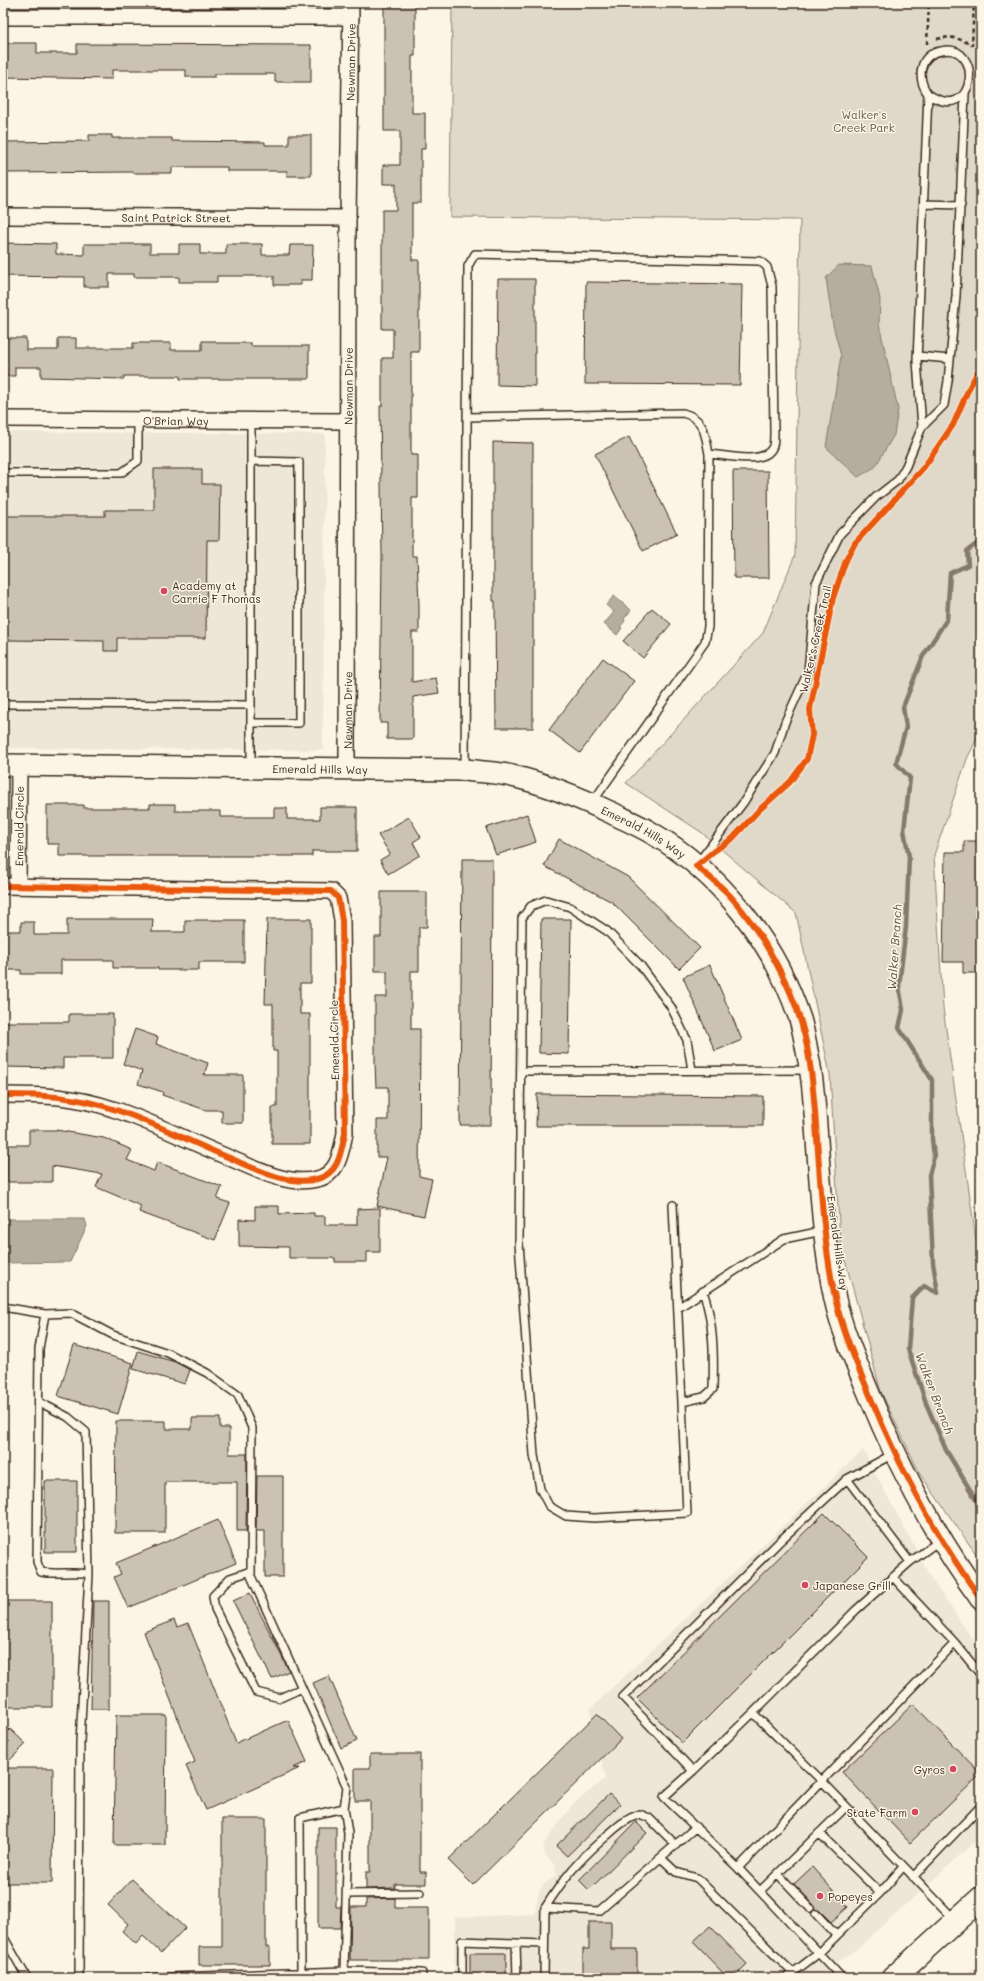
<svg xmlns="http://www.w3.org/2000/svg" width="984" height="1981" font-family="Mali,sans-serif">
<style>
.built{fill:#eee6d6}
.green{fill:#e0d8c8;stroke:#8e8173}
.water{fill:#b7ad9e;stroke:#85796b}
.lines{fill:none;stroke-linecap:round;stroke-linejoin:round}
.stream{stroke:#85796b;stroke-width:4.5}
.building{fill:#ccc2b3;stroke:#3b2a1e}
.lane-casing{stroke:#3b2a1e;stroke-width:10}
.street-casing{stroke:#3b2a1e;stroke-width:18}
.secondary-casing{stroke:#3b2a1e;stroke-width:24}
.primary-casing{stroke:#3b2a1e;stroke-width:25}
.path{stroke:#3b2a1e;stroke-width:2.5;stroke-dasharray:4 3;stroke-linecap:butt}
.lane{stroke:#fcf5e5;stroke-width:7}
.street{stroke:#fcf5e5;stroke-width:15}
.secondary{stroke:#fcf5e5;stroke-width:21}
.primary{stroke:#fcf5e5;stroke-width:22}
.cycleway-casing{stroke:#fcf5e5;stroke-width:8}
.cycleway{stroke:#e8590c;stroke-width:6}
.poi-dot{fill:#d1495b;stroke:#fcf5e5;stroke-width:1.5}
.labels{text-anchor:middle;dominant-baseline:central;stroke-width:3;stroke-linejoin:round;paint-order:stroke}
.street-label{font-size:11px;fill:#3b2a1e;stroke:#fcf5e5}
.park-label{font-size:11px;fill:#645648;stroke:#fcf5e5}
.poi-label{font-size:11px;fill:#3b2a1e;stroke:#fcf5e5;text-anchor:start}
.water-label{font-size:12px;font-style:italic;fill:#605144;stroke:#fcf5e5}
</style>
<rect width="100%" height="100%" fill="#fcf5e5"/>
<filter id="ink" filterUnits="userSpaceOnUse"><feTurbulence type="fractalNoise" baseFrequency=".025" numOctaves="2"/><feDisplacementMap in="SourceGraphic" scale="8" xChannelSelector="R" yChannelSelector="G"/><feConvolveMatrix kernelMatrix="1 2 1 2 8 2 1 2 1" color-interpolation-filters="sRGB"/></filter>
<g filter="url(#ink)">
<!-- built -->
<path class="built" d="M3 432 325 434 323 750 3 748Z
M863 1450 932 1580 981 1651V1836L859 1947 816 1978H454L455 1917 535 1914 538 1894 543 1885 556 1875 555 1865 545 1855 543 1845 572 1805 606 1778 590 1709Z
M981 1962V1978H961L979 1964Z"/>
<!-- green -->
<path class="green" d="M452 3H981V730L967 759 934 855 943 1008 981 1275V1561L920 1474 881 1392 840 1241 830 1074 796 913 701 832 626 783 763 633 795 555 800 220 450 217Z"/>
<!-- water -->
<path class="water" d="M839 265 872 266 880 299 879 324 898 409 894 435 875 467 858 477 826 447 841 356 833 325 826 278Z
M614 596 631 610 624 619 625 621 620 627 622 628 617 635 604 624 614 612 606 605Z
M3 1219H85L87 1226 70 1262 3 1263Z"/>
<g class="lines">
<!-- stream -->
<path class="stream" d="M981 536 979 542 967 551 968 565 950 573 947 619 923 656 903 707 906 727 896 763 910 778 904 830 909 857 906 927 899 986 903 1010 899 1028 932 1080V1139L934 1157 929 1175 933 1263 938 1293 924 1286 912 1298 908 1349 926 1403 946 1450 981 1508"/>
</g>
<!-- building -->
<path class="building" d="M384 3H415V56H412V113H425V149H421V203H412V260H419V352H411V455H418V498H412V556H417L419 605V632H412V682L436 678 439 693 413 697V739H387V723H380L382 556 380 406H382V358H393V329H382V210H396V184H383V165H400V131H384Z
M3 43H37V53H77V44L311 45V82H275V74H215V77H186V70H112V79L3 77Z
M89 135H112V138H172V141L265 142V145H289V135H311V176H287V171H227V167H172V173H133V172L3 173V142L89 141Z
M3 243 56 244V254L84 255V244H150V253H179V244H200V254H226V244H262V255H289L290 245H313L312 280H301V285H274V276H217V282H179V277H134V274H109V287H84V277L3 276Z
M498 279H535V386L497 385Z
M586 282 742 284 740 385 585 384Z
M3 338H26V350H58V338H76V348H133V343H171V350H202V341H216V343H251V346H309V379H180V376H124V379L41 377V367H15V376H3Z
M629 437 677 534 643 551 595 454Z
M493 442 533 443V728H496L495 601H493Z
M154 469H202V484H220L219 540H207L206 638H117V651H104V641L3 640V516H105V510H154Z
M733 471H768L769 578H734Z
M652 608 671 624 643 658 623 641Z
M603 658 634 681 580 753 549 730Z
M150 804H175V811H220V817H274V808H287V819H320V807H357V851H312V856H59V844H47V805H84V808H150Z
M527 814 536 842 496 855 486 828Z
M409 817 421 837 413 842 420 855 388 874 380 860 390 854 378 835Z
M559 839 628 877 700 948 679 969 612 902 544 866Z
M964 841H981V973H963V962H943L945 852H964Z
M462 859H492L491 1125H460Z
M381 892H427V927H419V971H411V1029H420L419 1176 432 1179 424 1216 377 1206 387 1157H377V1120H388V1087H376L375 1064V997H387V971H375V937H381Z
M67 919H153L152 932H185V920H244V962H199V970H158V968H113V960H61V974H21V970H3V931H21V922H34V935H67Z
M267 919H311V983H300V1014H310V1144H272V1107H277V1051H273V1004H265Z
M541 919H571L569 1054 539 1053Z
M710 965 742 1040 715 1051 683 977Z
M69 1014H113V1058H63V1068L3 1067V1022H69Z
M135 1029 158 1037 156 1044 208 1063 204 1075H243V1123H222V1110H206L162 1095 163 1092 138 1084 142 1071 123 1064Z
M537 1094 763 1096V1126H536Z
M29 1130H56L104 1138 132 1150 127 1160 154 1171 157 1162 222 1187 217 1199 230 1203 215 1240 139 1212 141 1206 96 1187 102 1174 52 1166V1182H7V1145H29Z
M255 1206H279V1214L314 1213V1216H325V1225H357V1209L380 1208V1252H367V1262H335V1258H289V1247L239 1246V1219L255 1220Z
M74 1345 133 1363 118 1414 58 1396Z
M138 1351 175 1362 190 1370 185 1384 133 1369Z
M192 1418H220V1428H229V1454H247L246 1531H237V1482H165V1533H115L116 1421H166V1429H192Z
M257 1476H283V1577H265V1531H256Z
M45 1481H77V1552H45Z
M824 1513 868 1557 682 1743 637 1698Z
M218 1520 236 1563 128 1608 114 1577 121 1574 116 1563Z
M250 1593 289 1671 272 1679 233 1601Z
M3 1601H52V1707H3Z
M93 1601H109V1709H91Z
M174 1620 177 1627 188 1623 236 1743 288 1720 307 1762 293 1768H300L206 1810 186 1766 195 1762 144 1632Z
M329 1676 357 1741 341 1748 313 1683Z
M913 1704 981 1774 910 1843 842 1772Z
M597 1714 621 1739 473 1885 448 1860Z
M116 1715H166L165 1845H114Z
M10 1729 26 1744 4 1766 3 1736Z
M370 1754H420V1872H426V1884H395V1888L366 1889V1872H370V1801H355V1768H370Z
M4 1768H53L52 1883H3Z
M609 1794 620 1804 567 1856 556 1846Z
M222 1819H266V1947H270V1965H199V1947H222Z
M636 1822 647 1833 589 1890 579 1880Z
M318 1827H336V1907H341L340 1928H318Z
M812 1867 848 1907 831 1922 820 1911 815 1909 814 1905 794 1884Z
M132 1879 185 1928 161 1953 143 1936 136 1944 122 1931 128 1924 108 1905Z
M395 1898V1908H429V1960H350L351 1907H366V1899Z
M589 1922H611V1949H637V1978H583V1949H589Z
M710 1926 747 1964 733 1978H728L693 1942Z
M470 1953H506V1978H470Z"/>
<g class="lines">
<!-- lane casing -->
<g class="lane-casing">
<path id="lane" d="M924 204 961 205
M917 356 950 359
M467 417 683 413C705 419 705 434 709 454L708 627 705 642 592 803
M251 420V766
M922 427 917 361 928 94C917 79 918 55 941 51 984 41 977 127 928 94
M251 461 299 462V723H251
M3 473H121L138 461V420
M3 704 251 705
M465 768 468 266 475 254 760 261 767 267 772 286 774 431C774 436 774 442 773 446 766 466 726 455 709 454
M697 864 743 803 775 753 785 722 808 672 816 583 840 534 876 497 898 480 906 466 922 427 944 405 948 381 956 296 965 94
M522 1071 809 1070
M673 1205 687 1513 594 1518 566 1516 549 1506 540 1489 534 1455 519 1243 522 918 531 906 546 900 570 907 607 931 641 966 671 1007 687 1040 692 1070
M3 1307 45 1314
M678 1308 784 1239 822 1231
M39 1402 68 1417 86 1432 89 1574
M682 1402 704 1397 713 1389C714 1357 714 1322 703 1291
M893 1454 847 1479 910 1562
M251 1571 230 1578 213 1596 215 1609 256 1692 280 1698 302 1688
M955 1643 981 1675
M753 1713 856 1610 893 1577
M693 1771 623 1697 782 1539 847 1479
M819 1833 880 1893
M661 1858 676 1872 697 1878 793 1973
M738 1868 955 1643 893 1577 910 1562 939 1541
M778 1874 810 1908
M913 1877 981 1806
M760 1891 846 1807
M347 1894 420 1893
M545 1908C563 1879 577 1862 602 1840 616 1828 623 1820 640 1814L649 1818 676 1845
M816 1914 836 1935
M3 1936 27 1978
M516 1943 517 1978
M344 1971 422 1973
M79 1978 80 1742 89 1574C72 1571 57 1575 41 1572L37 1562 39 1349 45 1314 71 1313 113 1335 168 1353 207 1373 238 1395 252 1428 251 1576 347 1787 344 1808 300 1818 301 1973 299 1978
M143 1978 344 1971 348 1833 344 1808
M462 1978V1941L544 1944
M544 1978 545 1908 599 1911 696 1827
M786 1978 819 1953 880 1893 903 1867
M842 1978 738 1868 664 1797 693 1771 753 1713 822 1781 955 1920"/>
</g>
<!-- street casing -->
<g class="street-casing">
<g id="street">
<path d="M3 17H351"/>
<path id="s1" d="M3 216 348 218"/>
<path id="s2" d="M3 419 348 421"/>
<path id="s3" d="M347 769 348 218 351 3"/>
<path d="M3 886 331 891 338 898 342 920 345 1133C341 1152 339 1174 317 1179 287 1187 252 1167 225 1156 188 1141 151 1121 113 1109 75 1096 43 1095 3 1095"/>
<path id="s4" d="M18 886 19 766"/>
</g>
</g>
<!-- secondary casing -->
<g class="secondary-casing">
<g id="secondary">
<path id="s5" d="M3 765 465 770C480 772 497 772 512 776 547 784 580 798 612 813 624 819 638 825 650 832 720 872 775 943 800 1019 804 1032 806 1047 809 1061 814 1087 815 1114 817 1140 821 1193 824 1247 835 1299 842 1330 855 1360 867 1389 897 1463 934 1535 981 1599"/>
</g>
</g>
<!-- primary casing -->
<g class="primary-casing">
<path id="primary" d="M893 1978 981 1898"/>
</g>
<!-- path -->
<path class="path" d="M937 39C950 35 961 39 972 45L974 3
M927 44 929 3"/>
<!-- lane -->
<use href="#lane" class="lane"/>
<!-- street -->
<use href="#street" class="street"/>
<!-- secondary -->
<use href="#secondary" class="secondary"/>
<!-- primary -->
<use href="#primary" class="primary"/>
<!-- cycleway casing -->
<g class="cycleway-casing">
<path id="cycleway" d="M981 366 969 388 953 425 924 467 855 543 846 560 833 598 810 709 812 735 807 759 790 782 759 810 732 839 714 851 696 866C708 876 722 886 732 898 760 930 789 981 801 1022 812 1059 814 1099 817 1138 821 1192 824 1245 835 1298 842 1329 854 1358 866 1386 896 1461 934 1534 981 1599
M3 886 331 891 338 898 342 920 345 1133C341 1152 339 1174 317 1179 287 1187 252 1167 225 1156 188 1141 151 1121 113 1109 75 1096 43 1095 3 1095"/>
</g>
<!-- cycleway -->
<use href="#cycleway" class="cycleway"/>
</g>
</g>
<!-- markers -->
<g class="poi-dot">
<circle cx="164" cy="591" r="4"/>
<circle cx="805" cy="1585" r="4"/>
<circle cx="953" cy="1769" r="4"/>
<circle cx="915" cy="1812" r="4"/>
<circle cx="820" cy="1896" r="4"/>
</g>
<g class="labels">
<!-- street labels -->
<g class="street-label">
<text stroke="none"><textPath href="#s3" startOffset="707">Newman Drive</textPath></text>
<text stroke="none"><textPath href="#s1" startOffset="173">Saint Patrick Street</textPath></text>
<text stroke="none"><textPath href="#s3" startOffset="383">Newman Drive</textPath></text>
<text stroke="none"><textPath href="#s2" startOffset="173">O'Brian Way</textPath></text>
<text transform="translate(815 639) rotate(-77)">Walker's Creek Trail</text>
<text stroke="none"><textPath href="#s3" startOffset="59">Newman Drive</textPath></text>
<text stroke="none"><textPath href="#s5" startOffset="317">Emerald Hills Way</textPath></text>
<text stroke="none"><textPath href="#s4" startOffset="60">Emerald Circle</textPath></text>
<text stroke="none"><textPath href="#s5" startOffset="653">Emerald Hills Way</textPath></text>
<text transform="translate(334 1040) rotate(-91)">Emerald Circle</text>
<text transform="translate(838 1243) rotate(82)">Emerald Hills Way</text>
</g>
<!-- park labels -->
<g class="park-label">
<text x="864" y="114">Walker's<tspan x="864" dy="13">Creek Park</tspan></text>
</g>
<!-- poi labels -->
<g class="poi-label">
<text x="172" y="585">Academy at<tspan x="172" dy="13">Carrie F Thomas</tspan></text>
<text x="813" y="1585">Japanese Grill</text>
<text x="945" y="1769" text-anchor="end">Gyros</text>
<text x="907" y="1812" text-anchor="end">State Farm</text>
<text x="828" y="1896">Popeyes</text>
</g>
<!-- water labels -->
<g class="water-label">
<text transform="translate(894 947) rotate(-86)">Walker Branch</text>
<text transform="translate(935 1393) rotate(69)">Walker Branch</text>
</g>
</g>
<!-- margin -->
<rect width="984" height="1981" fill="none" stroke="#fcf5e5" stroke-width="16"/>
<rect x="8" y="8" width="968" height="1965" fill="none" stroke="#3b2a1e" stroke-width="1.5" filter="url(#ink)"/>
</svg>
